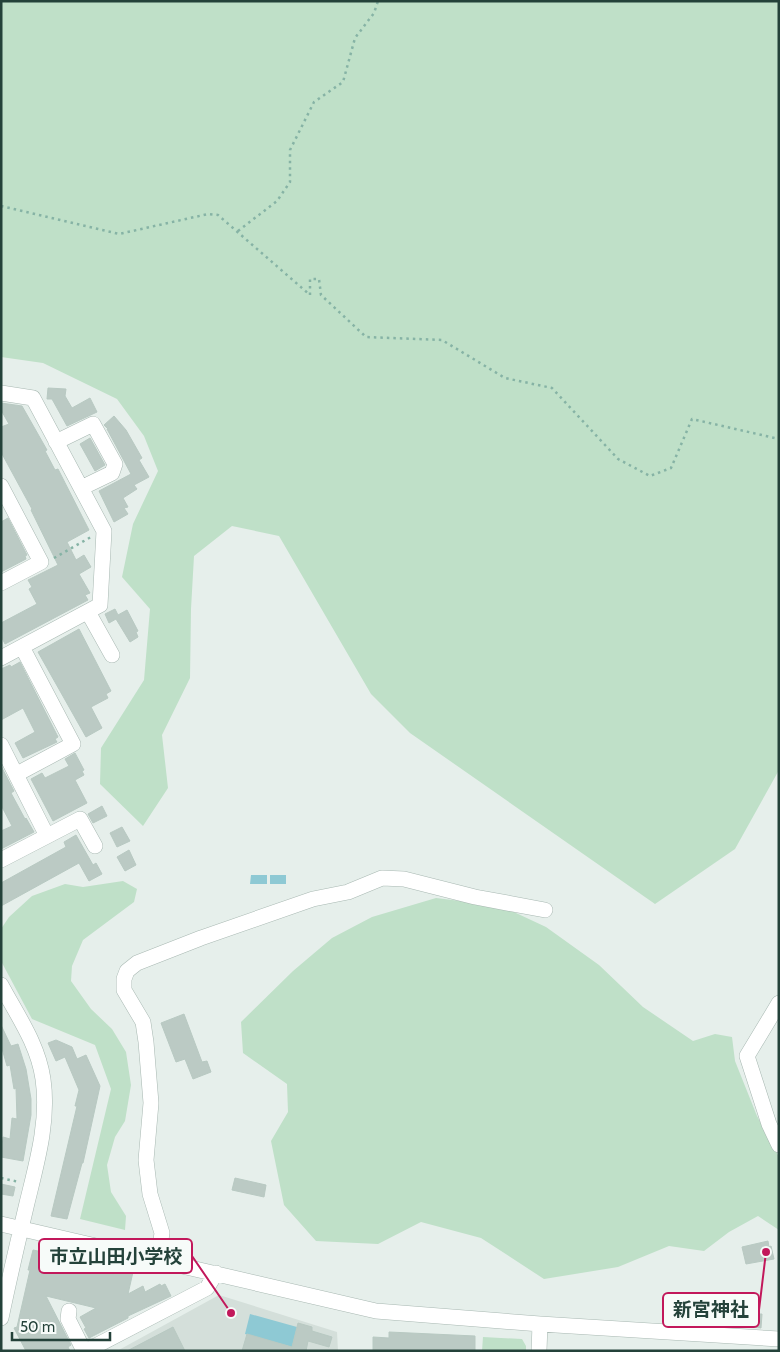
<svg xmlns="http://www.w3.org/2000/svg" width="780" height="1352" font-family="Cabin,'Noto Sans JP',sans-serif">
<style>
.built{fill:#d4dfda}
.green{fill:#bfe0c8}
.water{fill:#8ec9d4}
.building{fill:#bbcac4;stroke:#b8c9c2}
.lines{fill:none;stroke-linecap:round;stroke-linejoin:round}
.minor-casing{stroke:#a8b8b2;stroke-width:16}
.path{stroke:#86b3a5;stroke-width:2.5;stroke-dasharray:2.5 4;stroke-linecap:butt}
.minor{stroke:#fff;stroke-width:15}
.leader{fill:none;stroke:#c2185b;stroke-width:2}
.callout-dot{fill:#c2185b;stroke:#f7fbf9;stroke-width:2}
.callout{fill:#f7fbf9;stroke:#c2185b;stroke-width:2}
.callout-label{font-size:19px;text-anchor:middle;font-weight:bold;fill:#24423a}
</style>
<rect width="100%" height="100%" fill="#e6efeb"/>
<!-- built -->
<path class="built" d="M219 1295 337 1332 338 1351H117Z"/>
<!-- green -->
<path class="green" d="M1 1H779V770L735 849 655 904 410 733 371 694 279 536 232 526 194 556 191 609 190 678 162 735 168 788 143 826 100 784 101 748 144 680 150 609 122 577 133 524 158 471 144 436 117 399 43 363 1 357Z
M123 881 137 889 134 902 83 940 72 966 71 981 91 1009 112 1029 126 1052 131 1085 125 1121 115 1137 107 1165 111 1192 126 1216 125 1230 80 1219 111 1089 95 1045 32 1019 1 961V929L9 917 32 896 65 884 83 887Z
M436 898 501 906 546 927 599 965 643 1007 693 1041 715 1034 732 1037 735 1061 757 1116 779 1157V1230L758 1216 729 1232 704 1251 669 1246 618 1267 544 1279 481 1238 421 1222 378 1244 316 1241 284 1205 271 1141 288 1112 287 1084 243 1053 241 1022 293 971 332 938 372 917Z
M483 1337 522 1339 526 1346V1351H482Z"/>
<!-- water -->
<path class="water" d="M251 875H267V884H250Z
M270 875H286V884H270Z
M250 1314 297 1327 292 1347 245 1334Z"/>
<!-- building -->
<path class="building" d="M48 388 66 389 65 396 72 408 90 398 97 412 67 426 52 399H47Z
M1 403 22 406 47 450 45 451 55 470 58 469 89 530 67 542 76 560 84 555 91 567 79 574 90 593 85 595 88 600 5 644 1 636V623L37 604 29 589 32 587 28 580 58 565 31 510 32 509 1 452V427L9 424 1 410Z
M114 416 126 430 142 458 139 460 149 477 134 485 137 489 123 498 128 507 124 508 128 514 114 522 99 491 131 474 107 429H108L104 425Z
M90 438 105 465 95 471 80 444Z
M8 518 27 555 25 556 26 559 1 572V522Z
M115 609 118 615 127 610 138 631 136 632 138 637 130 642 116 619 109 623 105 614Z
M79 629 111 691 106 694 108 698 91 707 102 728 86 737 38 652Z
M20 662 58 737 55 739 57 742 23 758 15 743 35 732 23 708 1 720V669L10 665 11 667Z
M75 753 84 770 82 771 84 775 75 780 87 803 53 821 31 779 42 773 45 778 69 766 65 759Z
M1 766 14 791 11 793 25 819 26 818 34 832 1 849V831L12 826 1 805Z
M102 806 107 816 93 823 88 814Z
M122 827 130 841 117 847 110 833Z
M76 835 93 865 96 863 102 874 89 881 79 863 1 906V883L66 847 64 842Z
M129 850 136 865 125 871 117 857Z
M184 1014 202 1062 207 1061 211 1072 193 1079 185 1059 176 1062 161 1023Z
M1 1025 11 1046 18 1044 26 1069 31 1099V1115L23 1161 1 1157 3 1137 10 1139 12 1118 17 1119 16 1088 14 1089 10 1065 7 1066 1 1045Z
M56 1040 72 1047 77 1059 86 1055 100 1086 83 1163H82L67 1219 51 1216 77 1106H75L79 1090 65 1057 56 1061 48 1043Z
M235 1178 266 1185 264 1197 232 1190Z
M1 1184 15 1187 13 1196 1 1194Z
M768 1241 769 1247 771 1246 774 1259 746 1264 742 1247Z
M33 1250 43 1252 42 1256 61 1261 62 1256 78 1260 76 1267 98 1272V1270L114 1274 116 1268 133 1272 128 1294 143 1286 145 1292 160 1284 161 1286 165 1284 171 1296 128 1316V1318L89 1338 84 1329 86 1328 80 1317 96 1308 46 1296 71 1345 68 1347 70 1351H26L14 1328 17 1327 30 1270H28Z
M743 1307 759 1309V1314H762L761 1328 742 1326Z
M298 1323 312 1327V1331L332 1337 329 1347 308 1341 306 1351H242L247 1334 292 1347Z
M173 1327 185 1351H127Z
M389 1332 475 1336V1351H373V1337L389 1338Z"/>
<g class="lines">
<!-- minor casing -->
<g class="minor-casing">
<path id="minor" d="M1 393 33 398 104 531 100 605 1 658
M56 442 93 424 115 464 112 473 81 488
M1 486 41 562 1 583
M88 612 112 655
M1 745 47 836
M17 774 73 744 22 647
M1 860 80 819 95 846
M1 985C17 1015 38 1044 43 1079 49 1121 37 1162 27 1203 18 1241 9 1280 1 1318
M779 1003 747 1056 769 1124 779 1145
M1 1224 376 1311 540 1324 779 1339
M158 1260 162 1233 150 1194 146 1160 151 1103 146 1042 143 1022 124 990V979L127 971 137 963 201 938 313 899 348 892 382 878 404 879 475 897 545 910
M69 1311 68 1319 84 1351
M86 1351 207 1288 216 1273
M539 1351 540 1324"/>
</g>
<!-- path -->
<path class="path" d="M1 206 119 234 208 214 218 215 310 295V279H319L321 295 366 337 442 340 505 378 552 388 618 459 650 476 671 468 692 419 779 439
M238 231 277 201 290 182V150L314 102 343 82 355 38 374 13 378 1
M54 558 91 537
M1 1178 19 1182"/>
<!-- minor -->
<use href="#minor" class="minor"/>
</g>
<!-- callouts -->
<path class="leader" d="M231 1313L192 1256M766 1252L759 1310"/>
<g class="callout-dot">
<circle cx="231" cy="1313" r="5"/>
<circle cx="766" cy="1252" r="5"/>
</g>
<g class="callout">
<rect x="39" y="1239" width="153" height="34" rx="5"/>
<rect x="663" y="1293" width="96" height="34" rx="5"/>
</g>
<g class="callout-label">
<text x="116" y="1263">市立山田小学校</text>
<text x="711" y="1316">新宮神社</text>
</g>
<!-- border -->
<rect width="780" height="1352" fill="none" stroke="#24423a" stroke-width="5"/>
<!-- scale -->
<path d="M12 1332v8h98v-8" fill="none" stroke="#24423a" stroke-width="2.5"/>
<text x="20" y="1332" font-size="15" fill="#24423a" stroke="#f7fbf9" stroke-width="4" paint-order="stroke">50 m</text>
</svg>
